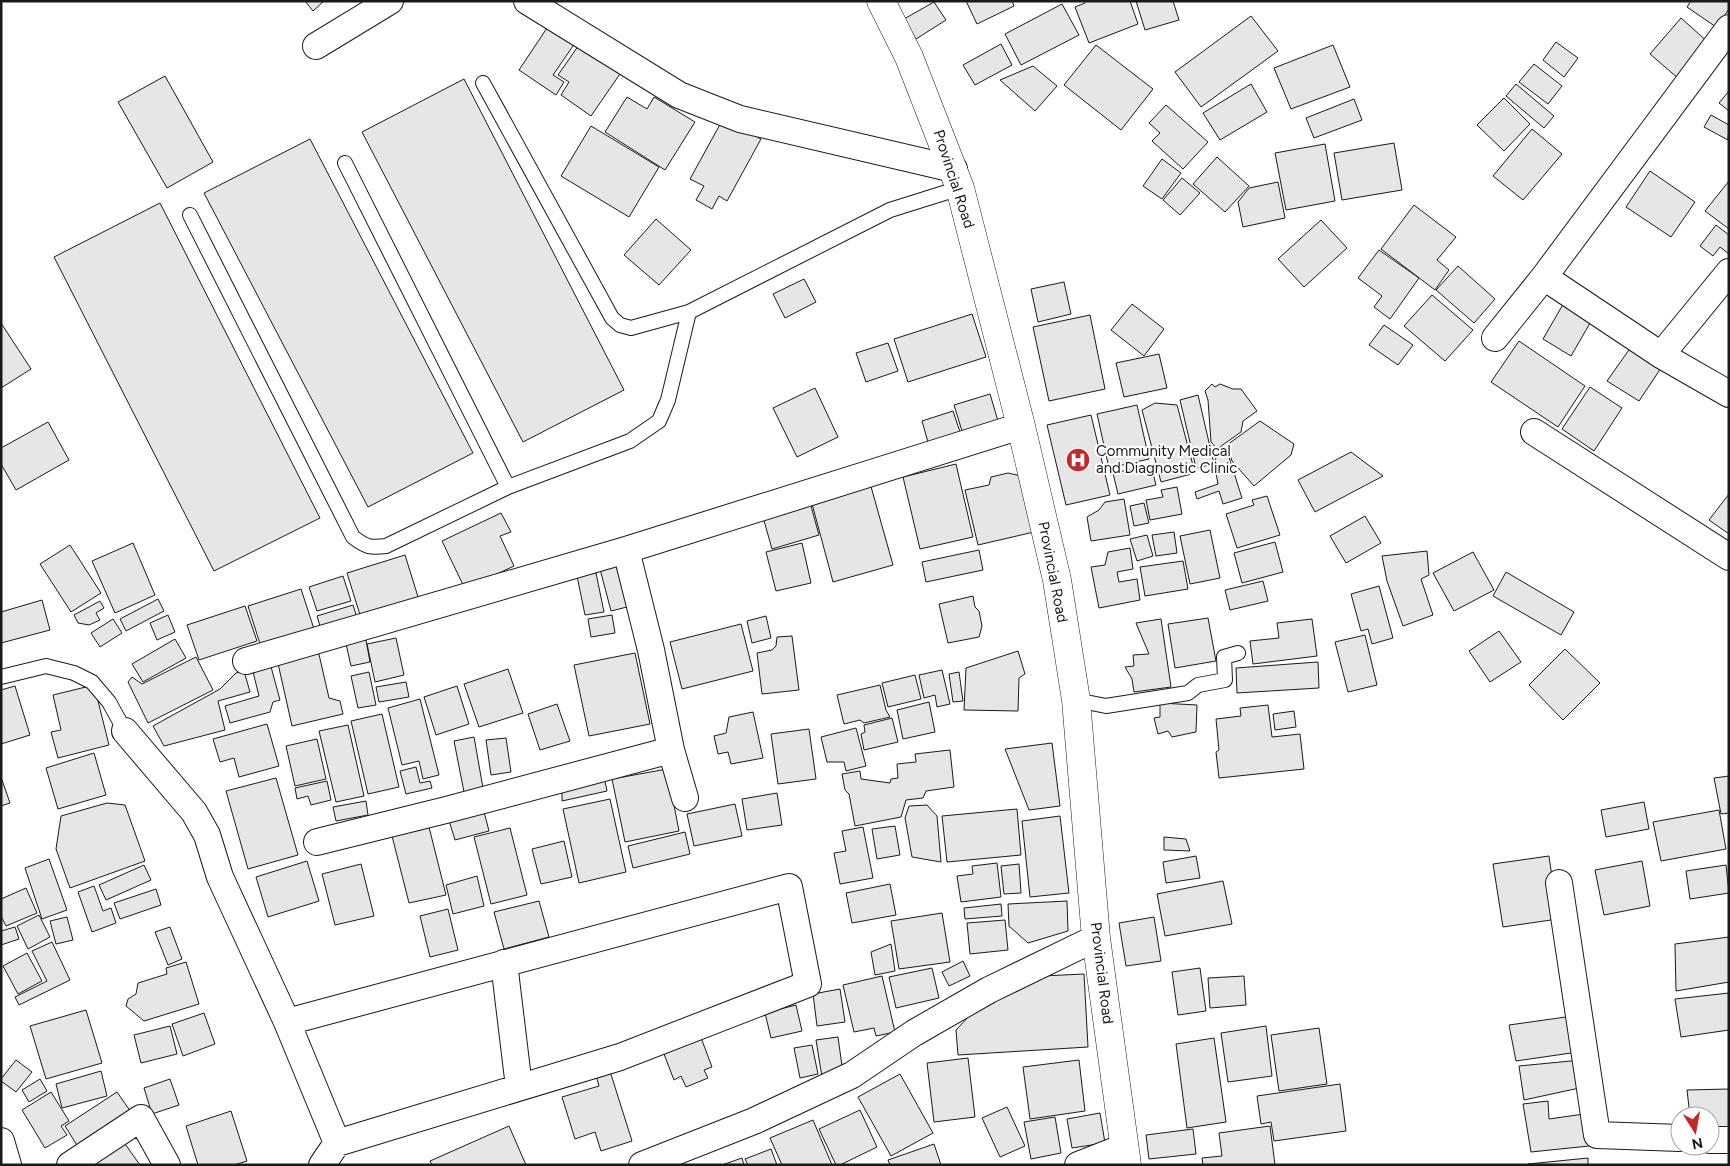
<svg xmlns="http://www.w3.org/2000/svg" width="1730" height="1166" font-family="Figtree,sans-serif">
<style>
.building{fill:#e6e6e6;stroke:#1a1a1a}
.lines{fill:none;stroke-linecap:round;stroke-linejoin:round}
.lane-casing{stroke:#1a1a1a;stroke-width:16}
.street-casing{stroke:#1a1a1a;stroke-width:28}
.secondary-casing{stroke:#1a1a1a;stroke-width:29}
.lane{stroke:#fff;stroke-width:14}
.street{stroke:#fff;stroke-width:26}
.secondary{stroke:#fff;stroke-width:28}
.labels{text-anchor:middle;dominant-baseline:central;stroke-width:4;stroke-linejoin:round;paint-order:stroke}
.street-label{font-size:15px;fill:#1a1a1a;stroke:#fff}
.poi-label{font-size:15px;fill:#1a1a1a;stroke:#fff;text-anchor:start}
</style>
<rect width="100%" height="100%" fill="#fff"/>
<!-- building -->
<path class="building" d="M305 1H324L313 11Z
M966 1H1012L1014 6 977 24Z
M1085 1H1130L1138 24 1089 43 1075 7 1085 3Z
M1136 1H1173L1179 20 1145 30Z
M1691 1H1729V9L1716 27 1687 7Z
M934 2 946 20 916 39 904 19Z
M1062 4 1079 35 1021 65 1005 34Z
M1251 16 1278 51 1201 107 1175 72Z
M1681 18 1710 44 1679 79 1650 54Z
M549 25 575 43 553 75 564 82 556 95 519 70Z
M581 42 622 71 591 116 561 95 569 82 558 75Z
M1556 42 1578 58 1564 77 1543 60Z
M1001 44 1012 65 975 85 963 65Z
M1096 45 1153 89 1121 130 1064 85Z
M1333 45 1350 87 1291 109 1274 68Z
M1534 64 1562 86 1548 104 1519 82Z
M1033 66 1057 86 1035 111 1000 80Z
M165 76 213 162 167 188 118 102Z
M464 79 624 390 523 442 362 132Z
M1251 84 1267 112 1220 140 1203 113Z
M1516 84 1554 116 1544 128 1506 96Z
M1729 91V111L1719 103Z
M627 97 647 109 654 97 695 122 665 170 605 132Z
M1504 98 1530 124 1504 151 1477 125Z
M1354 99 1362 120 1314 138 1306 118Z
M1166 105 1208 142 1183 169 1152 141 1160 133 1149 123Z
M1711 115 1729 125 1728 140 1704 127Z
M723 119 761 139 727 201 719 196 712 209 696 200 704 186 690 179Z
M591 126 659 167 629 217 561 176Z
M1532 129 1562 154 1523 200 1493 176Z
M310 139 473 453 368 507 204 193Z
M1394 143 1402 190 1342 200 1334 153Z
M1325 144 1335 201 1286 210 1275 153Z
M1217 157 1249 186 1225 212 1193 184Z
M1162 159 1181 173 1162 199 1143 186Z
M1650 171 1695 202 1671 237 1626 207Z
M1182 178 1200 193 1180 215 1163 200Z
M1729 181V229L1705 211Z
M1278 182 1285 218 1243 227 1238 202 1249 188Z
M160 203 320 518 214 571 54 257Z
M1414 205 1456 237 1437 260 1449 270 1435 290 1381 249Z
M656 219 691 250 659 285 624 255Z
M1321 220 1347 248 1304 287 1278 259Z
M1716 225 1729 235V254L1720 247 1713 256 1700 246Z
M1379 250 1419 278 1390 319 1374 307 1382 296 1358 278Z
M1458 266 1495 299 1474 323 1436 290Z
M804 279 816 302 785 318 773 294Z
M1064 282 1071 314 1038 322 1031 289Z
M1432 295 1473 330 1445 361 1404 326Z
M1565 301 1593 318 1571 356 1543 339Z
M1132 304 1164 329 1144 356 1111 330Z
M972 314 986 357 908 382 894 339Z
M1090 315 1105 389 1049 401 1033 327Z
M1 323 31 369 1 388Z
M1384 325 1413 345 1398 365 1369 345Z
M1519 341 1585 386 1558 427 1491 382Z
M888 343 898 371 866 382 856 353Z
M1631 347 1663 365 1639 401 1607 381Z
M1159 354 1167 388 1124 397 1116 363Z
M1212 384 1215 387 1220 384 1233 389H1241L1257 411 1243 421 1241 432 1217 449 1211 442 1208 400 1205 391Z
M1590 387 1622 408 1594 451 1562 429Z
M815 388 838 437 797 457 773 408Z
M990 394 998 421 962 431 954 405Z
M1198 395 1214 464 1196 468 1180 400Z
M1155 403 1177 405 1195 473 1161 482 1142 410Z
M1137 405 1149 459 1109 468 1097 414Z
M953 411 960 432 928 442 922 421Z
M1091 415 1110 495 1066 505 1047 425Z
M1260 421 1294 444 1291 455 1254 486 1232 461 1227 445Z
M48 422 69 460 16 490 1 464V448Z
M1227 451 1242 498 1223 504 1219 491 1197 499 1195 492 1218 484 1215 468 1216 455Z
M1351 452 1383 476 1315 512 1298 480Z
M956 464 973 537 920 549 903 477Z
M1151 465 1156 485 1118 494 1113 473Z
M1008 473 1021 476 1034 532 978 545 965 490 989 485 991 477Z
M870 483 893 565 833 582 811 500Z
M1177 487 1182 514 1150 520 1146 500 1163 497 1161 490Z
M1729 494V534L1709 520Z
M808 495 819 535 772 549 761 510Z
M1267 496 1280 535 1237 548 1226 514 1254 505 1252 500Z
M1124 499 1130 535 1091 541 1087 517 1099 510 1105 502Z
M1144 503 1149 523 1134 526 1130 506Z
M501 513 511 532 500 536 514 566 465 589 442 541Z
M1365 516 1381 543 1346 563 1330 536Z
M1210 530 1220 578 1190 584 1180 536Z
M1174 532 1177 553 1156 556 1152 535Z
M1147 535 1153 556 1137 561 1130 539Z
M1275 542 1283 572 1242 583 1234 553Z
M133 543 155 595 115 613 92 561Z
M802 543 811 583 776 591 766 552Z
M70 545 101 593 71 612 40 564Z
M1130 548 1133 569 1117 572 1119 582 1137 579 1140 600 1099 608 1091 567 1105 565 1108 552Z
M979 550 983 570 926 582 922 562Z
M1427 551 1429 575 1421 579 1433 615 1403 626 1387 581 1382 556Z
M1473 552 1494 590 1454 611 1433 573Z
M405 555 419 600 361 618 347 573Z
M1183 561 1188 589 1145 596 1140 567Z
M616 565 627 607 611 611 600 569Z
M1506 572 1574 612 1561 635 1493 596Z
M596 573 604 612 585 615 577 576Z
M343 576 351 601 317 611 309 587Z
M1263 581 1268 601 1230 610 1225 590Z
M1379 586 1393 638 1372 644 1368 629 1361 631 1351 594Z
M301 589 315 632 262 650 248 606Z
M973 596 975 607 979 611 982 626 979 637 948 643 939 604Z
M158 599 164 611 126 631 120 619Z
M42 600 50 630 1 643V612Z
M100 601 104 608 96 613 100 620 89 625 78 623 74 615Z
M353 605 358 621 322 633 317 616Z
M245 606 257 641 199 660 187 625Z
M168 615 175 632 157 640 150 623Z
M612 615 615 633 591 637 588 619Z
M766 616 771 638 752 643 747 621Z
M1208 618 1216 661 1175 668 1168 624Z
M113 619 122 633 100 647 91 633Z
M1161 619 1171 687 1134 692 1132 679 1125 667 1134 666 1133 655 1149 654 1136 623Z
M1312 619 1317 656 1253 664 1250 641 1279 638 1277 623Z
M741 624 753 671 682 689 670 642Z
M1499 631 1521 662 1490 682 1469 651Z
M1365 635 1377 685 1348 692 1335 642Z
M792 636 799 690 762 694 757 653 772 650 776 646 777 637Z
M396 638 404 675 375 682 367 644Z
M175 639 186 658 143 682 132 664Z
M366 640 370 662 351 666 346 644Z
M1565 649 1600 683 1563 720 1529 685Z
M318 650 329 698 340 701 343 714 292 726 277 659Z
M1018 651 1025 674 1019 678 1018 711 964 710 966 668Z
M635 653 650 724 589 736 574 665Z
M196 657 213 690 148 723 128 682 132 677 142 684Z
M1318 662 1319 688 1237 693 1236 668Z
M270 663 280 700 273 702 270 712 230 723 225 706 259 696 252 668Z
M508 669 523 713 479 727 464 684Z
M942 670 950 704 937 707 935 695 924 698 919 675Z
M244 671 250 692 218 701 225 730 164 746 153 726 220 689 236 673Z
M369 672 376 705 358 708 351 676Z
M959 672 963 701 953 702 949 674Z
M915 675 921 699 888 707 882 683Z
M406 682 409 697 379 702 376 687Z
M94 685 109 745 58 758 51 732 61 730 53 695Z
M880 685 886 710 890 717 864 723 860 720 844 724 837 695Z
M15 686 30 735 1 744V690Z
M457 686 469 724 436 735 424 697Z
M420 699 439 775 423 779 419 761 402 765 388 708Z
M929 702 935 732 903 739 897 710Z
M1160 703 1197 705 1196 732 1172 737 1168 731 1158 734 1154 718 1160 717Z
M557 704 570 741 540 750 528 714Z
M1268 705 1272 737 1300 734 1304 769 1219 778 1216 752 1219 750 1216 719 1241 716 1240 708Z
M1294 711 1296 727 1275 730 1273 714Z
M753 712 763 758 731 764 728 752 718 754 714 736 726 733 729 717Z
M382 714 399 787 368 794 351 721Z
M892 718 898 742 864 750 861 734 865 732 864 725Z
M267 724 279 766 239 777 234 758 220 762 213 739Z
M348 725 364 796 336 802 319 731Z
M856 728 866 766 846 771 844 762H827L821 737Z
M809 729 816 779 778 784 771 734Z
M474 737 483 788 464 792 454 741Z
M506 738 511 772 491 775 486 740Z
M317 739 326 779 295 786 286 746Z
M1052 743 1060 806 1029 810 1005 749Z
M950 750 954 787 926 791 923 798 906 800 901 817 855 826 849 794 845 790 842 774 860 771 861 779 890 783 891 779 898 778 897 764 916 762 915 754Z
M94 753 106 795 58 809 46 768Z
M416 767 420 783 430 781 432 788 406 794 400 771Z
M667 769 679 831 625 842 612 779Z
M603 772 607 791 562 801V783Z
M1729 776V813L1721 814 1714 778Z
M1 777 10 803 1 806Z
M276 778 298 855 248 869 226 791Z
M327 781 331 800 311 805 308 796 297 799 295 788Z
M777 793 782 825 747 830 742 799Z
M610 799 626 872 579 883 563 809Z
M366 801 368 815 336 821 333 807Z
M1644 802 1649 829 1606 837 1601 810Z
M107 803 125 805 145 861 70 888 56 849 61 816Z
M482 804 489 831 455 840 447 814Z
M735 804 742 836 694 846 687 814Z
M927 805 937 816 941 862 912 857 905 818 909 806Z
M1017 809 1021 855 947 862 942 816Z
M1719 810 1726 849 1661 861 1653 822Z
M1060 816 1069 893 1030 897 1022 821Z
M428 823 446 895 409 903 391 832Z
M895 826 900 855 877 859 872 829Z
M863 827 873 878 840 884 834 853 846 851 842 831Z
M510 828 527 895 491 904 474 837Z
M685 832 690 854 633 868 628 846Z
M1164 837 1186 839 1190 851 1164 850Z
M564 841 572 877 541 884 532 849Z
M1196 856 1200 878 1166 883 1163 862Z
M1549 856 1558 919 1503 927 1493 864Z
M49 859 67 910 42 919 25 868Z
M307 861 319 901 268 917 256 877Z
M1642 861 1650 906 1604 915 1595 870Z
M997 863 1001 897 961 902 957 876 973 874 972 866Z
M361 864 374 916 335 925 322 874Z
M1019 864 1021 893 1004 894 1001 866Z
M144 865 151 880 106 900 99 885Z
M1726 865 1729 893 1690 899 1686 871Z
M477 876 484 906 453 914 446 885Z
M1223 881 1232 924 1165 936 1157 894Z
M890 884 896 915 852 923 846 893Z
M94 886 103 911 111 908 116 923 92 932 78 892Z
M26 888 37 913 6 926 1 916V899Z
M156 889 161 905 120 919 114 903Z
M539 901 549 937 504 949 494 912Z
M1067 901 1068 931 1028 943 1009 926 1008 904Z
M1001 904 1002 916 965 919 964 908Z
M448 909 458 950 430 957 420 916Z
M942 913 950 962 899 969 891 921Z
M39 915 50 937 28 949 17 926Z
M67 917 73 940 56 944 50 921Z
M1154 917 1161 961 1126 966 1119 923Z
M1005 920 1008 950 970 954 967 923Z
M15 927 19 939 1 945V931Z
M170 927 182 959 168 965 155 932Z
M1729 937V982L1676 991 1675 944Z
M52 942 70 980 19 1005 15 997 47 981 32 951Z
M891 944 895 971 875 975 871 952Z
M27 953 42 981 18 994 3 966Z
M963 961 970 976 949 986 942 972Z
M186 962 199 1004 144 1021 126 1006 128 999 136 994 138 983 167 974 166 968Z
M932 968 939 998 896 1008 889 977Z
M1200 968 1206 1011 1178 1015 1172 972Z
M1084 974 1088 1047 958 1055 956 1030 991 993 1018 991 1021 977Z
M882 976 895 1032 876 1036 874 1028 854 1032 843 985Z
M1244 976 1246 1005 1210 1008 1208 978Z
M840 989 845 1022 817 1026 813 994Z
M1729 993V1030L1681 1037 1675 999Z
M796 1005 802 1031 771 1038 765 1013Z
M86 1010 102 1063 46 1079 30 1026Z
M204 1013 215 1044 183 1056 172 1024Z
M1573 1016 1578 1052 1516 1061 1509 1025Z
M170 1026 177 1054 141 1063 134 1035Z
M1266 1026 1272 1076 1228 1082 1221 1033Z
M1319 1028 1327 1084 1279 1091 1271 1035Z
M700 1035 712 1067 704 1070 708 1078 686 1087 681 1076 674 1080 662 1049Z
M838 1037 842 1066 822 1077 816 1040Z
M1214 1038 1226 1122 1187 1128 1176 1044Z
M812 1045 818 1074 800 1078 794 1048Z
M968 1058 975 1117 934 1122 927 1063Z
M16 1060 32 1072 16 1092 1 1081V1079Z
M1079 1060 1085 1111 1030 1119 1023 1067Z
M1581 1060 1584 1087 1524 1100 1519 1066Z
M609 1068 632 1141 601 1151 595 1132 575 1139 562 1097 599 1086 595 1072Z
M101 1071 107 1096 62 1108 56 1084Z
M900 1074 933 1133 891 1156 858 1097Z
M40 1079 47 1091 29 1102 22 1090Z
M170 1079 179 1105 152 1114 144 1088Z
M1340 1084 1346 1131 1274 1141 1271 1122 1261 1124 1257 1096Z
M1729 1089V1127L1710 1126V1116H1690L1687 1090Z
M51 1092 69 1121 61 1126 67 1135 45 1148 22 1110Z
M117 1092 133 1115 80 1150 65 1126Z
M1548 1101 1549 1119 1584 1114 1589 1146 1531 1152 1523 1104Z
M1007 1107 1025 1146 1000 1157 982 1118Z
M860 1110 877 1147 840 1165H836L819 1129Z
M231 1111 247 1161 234 1165H198L186 1126Z
M1100 1113 1105 1143 1072 1148 1067 1119Z
M1055 1117 1061 1153 1031 1159 1024 1122Z
M813 1120 832 1165H782L770 1138Z
M509 1126 526 1165H432L430 1161Z
M1270 1126 1275 1165H1203L1202 1158 1222 1156 1219 1133Z
M1193 1129 1196 1154 1149 1159 1146 1135Z
M123 1141 140 1165H91Z
M934 1144 941 1165H890L888 1160Z
M771 1149 777 1165H748L745 1159Z
M742 1158 744 1165H722Z
M1588 1158V1165L1528 1164Z"/>
<g class="lines">
<!-- lane casing -->
<g class="lane-casing">
<path id="lane" d="M483 83 612 318 620 325 631 328 689 312
M345 163 508 487 630 441 659 421 668 400 689 312 890 210 960 188
M190 215 353 537C366 547 370 548 386 546L508 487
M1 677 46 666 74 673 92 682 109 702 125 731
M1076 700 1106 706 1188 693 1198 685 1225 680 1224 657 1238 653"/>
</g>
<!-- street casing -->
<g class="street-casing">
<path id="street" d="M527 1 679 95 740 119 954 169
M316 46 390 1
M1544 277 1661 355 1729 394
M1495 338 1544 277 1729 28
M1661 355 1729 272
M1534 432 1729 557
M626 550 651 650 671 750 685 798
M246 661 626 550 1021 426
M125 731 194 812 207 835 220 877 287 1022 337 1143
M317 842 446 810 671 750
M1559 883 1597 1135 1680 1138
M504 963 519 1087
M287 1022 789 887 808 984 620 1057 337 1143 322 1165
M1710 1140H1729
M1 1141 8 1165
M70 1165 141 1118 167 1165
M642 1165 754 1121 852 1075 914 1033 989 990 1096 938
M1078 1165 1124 1147"/>
</g>
<!-- secondary casing -->
<g class="secondary-casing">
<path id="secondary" d="M881 1 909 57 960 188 1021 426 1057 580 1076 700 1096 938 1127 1165"/>
</g>
<!-- lane -->
<use href="#lane" class="lane"/>
<!-- street -->
<use href="#street" class="street"/>
<!-- secondary -->
<use href="#secondary" class="secondary"/>
</g>
<!-- icons -->
<defs>
<g id="hospital-disc" transform="scale(1.25)"><circle r="9.5" fill="#c62828" stroke="#fff"/><path d="M-5-5h3v3.5h4V-5h3V5h-3V1.5h-4V5h-3Z" fill="#fff"/></g>
</defs>
<g fill-rule="evenodd">
<use href="#hospital-disc" x="1078" y="460"/>
</g>
<g class="labels">
<!-- street labels -->
<g class="street-label">
<text transform="translate(954 179) rotate(72)">Provincial Road</text>
<text transform="translate(1053 572) rotate(79)">Provincial Road</text>
<text transform="translate(1102 973) rotate(83)">Provincial Road</text>
</g>
<!-- poi labels -->
<g class="poi-label">
<text x="1096" y="451">Community Medical<tspan x="1096" dy="17">and Diagnostic Clinic</tspan></text>
</g>
</g>
<!-- border -->
<rect width="1730" height="1166" fill="none" stroke="#1a1a1a" stroke-width="5"/>
<!-- north arrow -->
<g transform="translate(1695 1131) rotate(169)"><circle r="24" fill="#ffffff" stroke="#a3a3a3"/>
<path d="M0-4L9 19L0 12L-9 19Z" fill="#c62828"/>
<text y="-8" font-size="14" font-weight="bold" text-anchor="middle" fill="#1a1a1a">N</text>
</g>
</svg>
